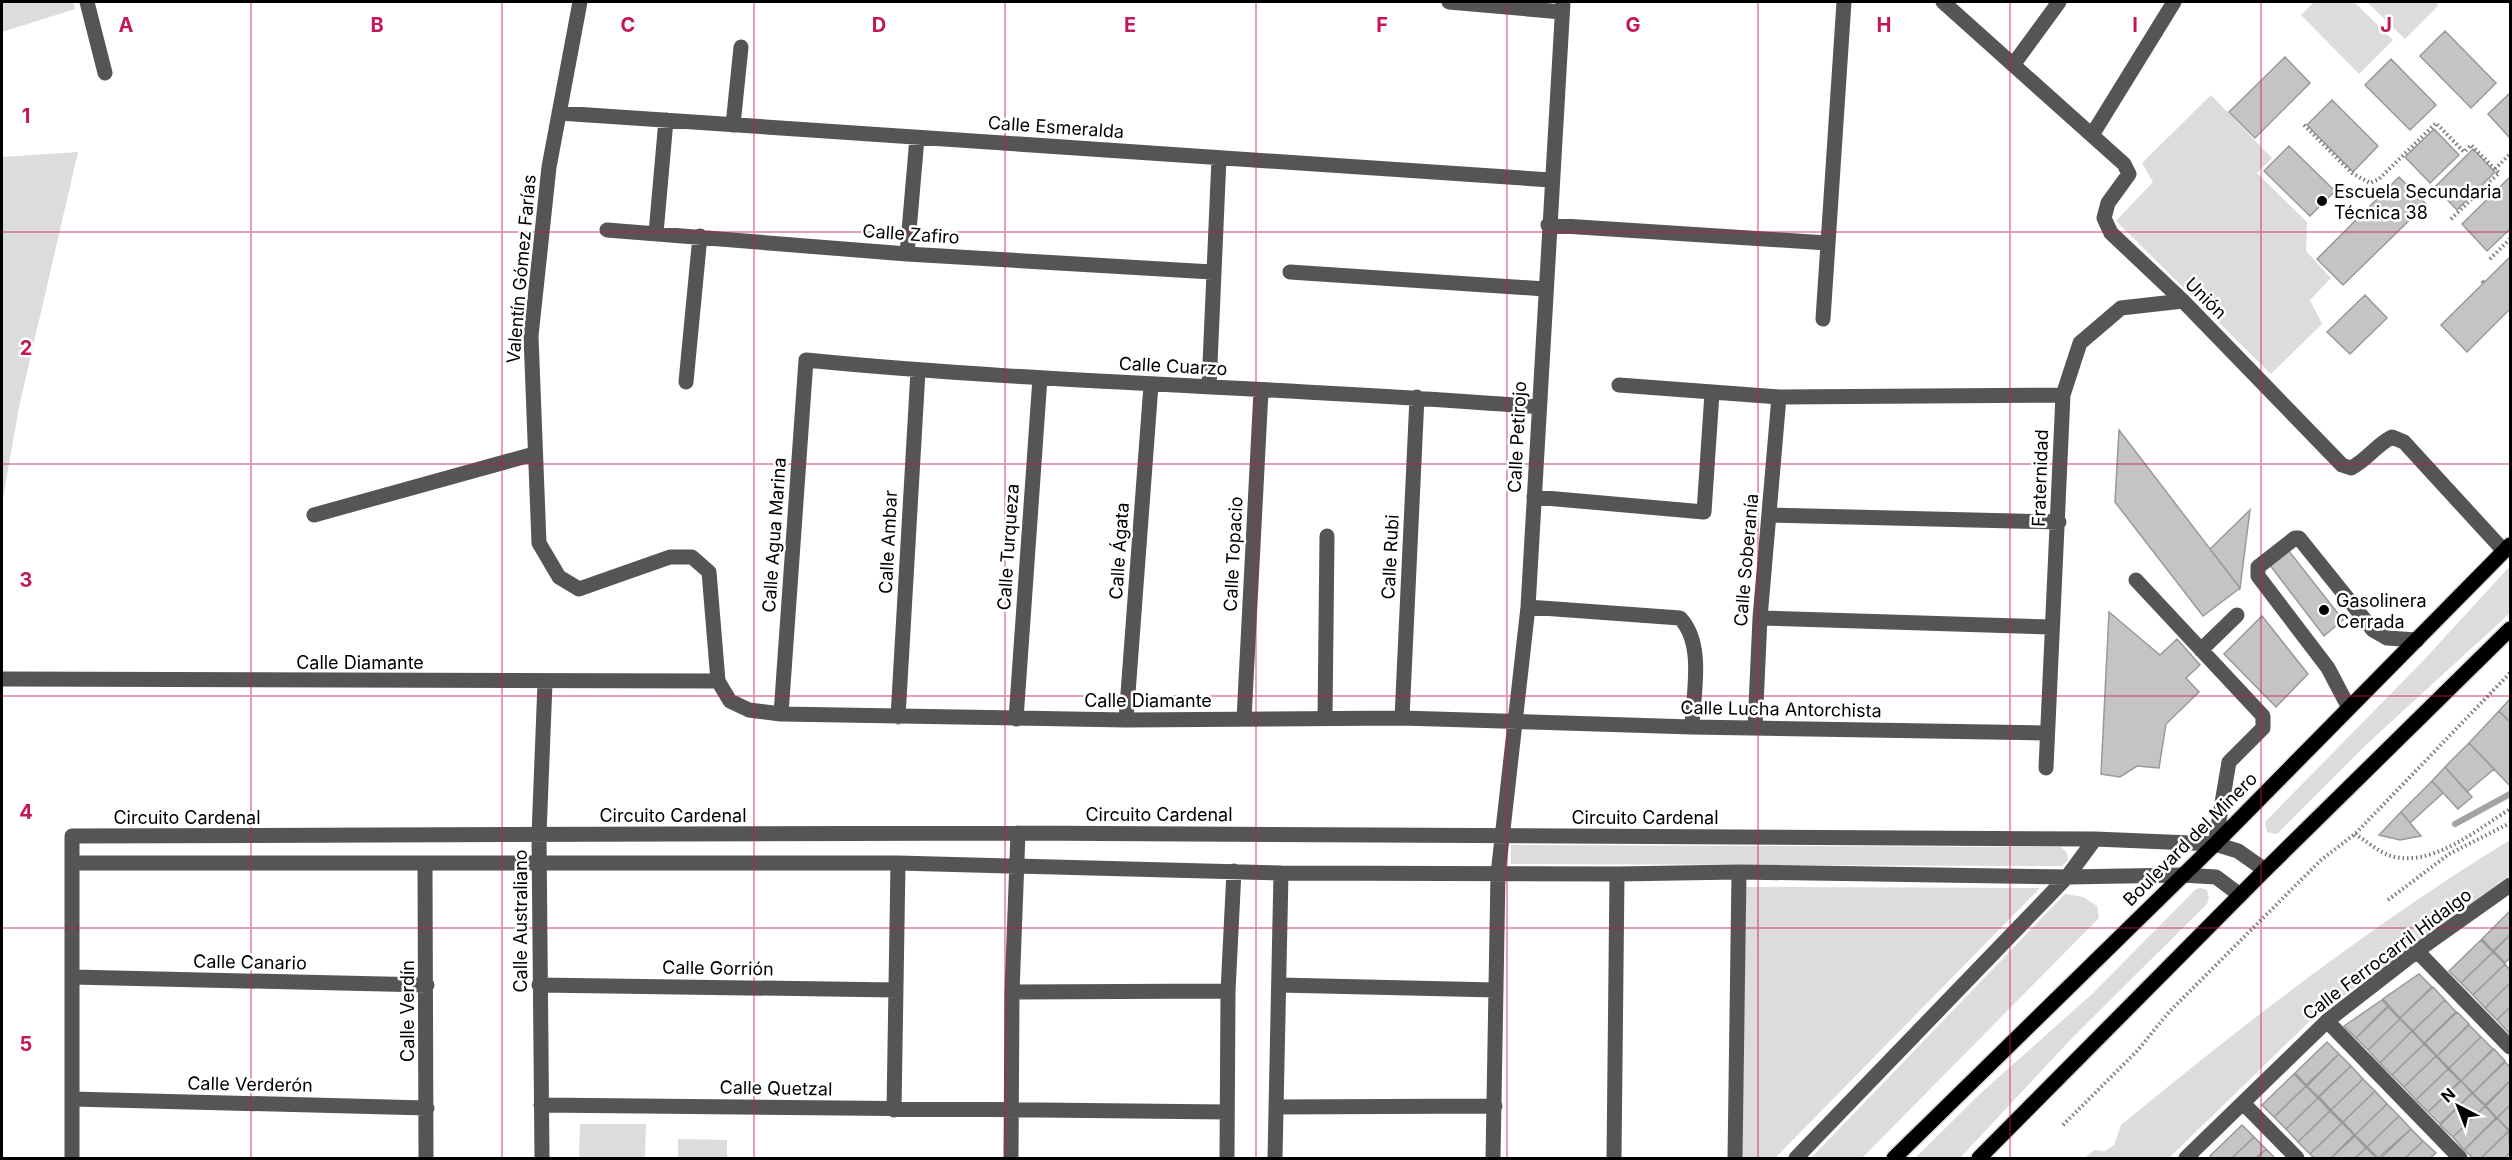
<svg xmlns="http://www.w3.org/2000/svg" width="2512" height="1160" font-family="Inter,sans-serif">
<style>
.green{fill:#dcdcdc}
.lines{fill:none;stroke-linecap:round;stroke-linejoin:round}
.stream{stroke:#a3a3a3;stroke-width:6}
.building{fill:#c4c4c4;stroke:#999;stroke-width:1.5}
.major-casing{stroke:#dbdbdb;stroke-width:18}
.path{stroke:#777;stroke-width:4;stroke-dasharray:1.5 3;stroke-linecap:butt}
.minor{stroke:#555;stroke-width:15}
.major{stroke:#000;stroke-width:15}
.grid{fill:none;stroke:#c2185b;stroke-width:1.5;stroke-opacity:0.55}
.poi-dot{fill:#000;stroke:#fff;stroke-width:2}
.labels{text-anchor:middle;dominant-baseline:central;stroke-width:5;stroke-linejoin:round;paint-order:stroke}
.street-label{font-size:18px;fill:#000;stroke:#fff}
.poi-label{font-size:18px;fill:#000;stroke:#fff;text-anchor:start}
.grid-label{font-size:20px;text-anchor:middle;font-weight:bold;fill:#c2185b;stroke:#fff;stroke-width:5;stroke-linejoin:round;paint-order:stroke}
</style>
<rect width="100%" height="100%" fill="#fff"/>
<!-- green -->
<path class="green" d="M2 2H73L75 9 2 32Z
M2314 2H2354L2393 40 2359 74 2301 15Z
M2367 2H2435L2439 5 2405 39Z
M2211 95 2272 158 2257 173 2307 222 2306 251 2331 278 2310 300 2322 324 2271 374 2116 221 2153 182 2142 163Z
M78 152 19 407 2 504V157Z
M2510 566V613L2368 743 2277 834 2267 832 2265 822 2422 662Z
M2510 840V875L2313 1018 2169 1158H2085L2094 1150 2105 1151 2114 1145 2121 1125C2245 1023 2373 924 2510 840Z
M1511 845 2061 847 2067 853 2068 860 2062 866 1511 864Z
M1746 887 2040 888 1775 1158H1742Z
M2201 888 2207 890 2209 898 2207 904 2073 1037 1960 1158H1915L1982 1092 2092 994 2196 889Z
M2065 894 2083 897 2097 906 2099 918 1862 1158H1811Z
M580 1124H646L645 1158H579Z
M678 1139 727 1140V1158H678Z"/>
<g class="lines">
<!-- stream -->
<path class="stream" d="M2455 824 2510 794"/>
</g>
<!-- building -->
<path class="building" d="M2445 31 2496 83 2471 108 2420 56Z
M2285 57 2310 83 2255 138 2229 112Z
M2391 59 2436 105 2410 130 2365 85Z
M2510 93V138L2488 114Z
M2332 100 2378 146 2353 172 2307 125Z
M2434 129 2459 155 2430 183 2405 157Z
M2289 146 2335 191 2310 216 2264 171Z
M2473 149 2495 172 2457 210 2435 187Z
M2399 177 2426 204 2343 285 2317 259Z
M2510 177V229L2487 251 2462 224Z
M2510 257V309L2467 352 2441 325Z
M2365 295 2387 318 2350 354 2327 332Z
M2119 430 2240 588 2203 616 2115 502Z
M2250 510 2240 588 2210 549Z
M2281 541 2343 620 2324 636 2263 556Z
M2109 612 2160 655 2177 639 2200 665 2186 678 2199 692 2166 724 2159 768 2137 766 2120 777 2101 774Z
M2262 616 2308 674 2276 707 2224 654Z
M2510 699V722L2499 711Z
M2499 711 2510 722V786L2469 743Z
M2469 743 2494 769 2467 792 2445 767Z
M2445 767 2472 797 2458 809 2432 781Z
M2432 781 2443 793 2410 823 2401 812Z
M2401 812 2421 836 2400 840 2379 835Z
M2510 911V935L2493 951 2482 939Z
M2510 935V958L2505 963 2494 951Z
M2481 940 2493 952 2461 983 2449 971Z
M2493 952 2505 964 2473 995 2461 983Z
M2505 964 2510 970V983L2485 1008 2473 995Z
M2419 974 2432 987 2400 1018 2383 999Z
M2510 983V1007L2497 1020 2485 1008Z
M2433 987 2445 1000 2413 1031 2400 1018Z
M2382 1000 2388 1006 2356 1038 2344 1026Z
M2445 1000 2456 1012 2424 1043 2413 1031Z
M2388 1007 2400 1019 2368 1050 2356 1038Z
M2510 1007V1031L2509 1033 2497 1020Z
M2457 1012 2469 1024 2437 1056 2425 1043Z
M2400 1019 2412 1031 2380 1063 2368 1050Z
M2469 1025 2481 1037 2449 1068 2437 1056Z
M2412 1031 2424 1044 2392 1075 2380 1063Z
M2481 1037 2493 1049 2461 1081 2449 1068Z
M2327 1042 2339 1054 2306 1085 2295 1073Z
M2424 1044 2436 1056 2404 1087 2392 1075Z
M2494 1049 2505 1061 2473 1093 2461 1081Z
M2339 1054 2351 1066 2318 1097 2307 1086Z
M2436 1056 2448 1069 2416 1100 2404 1087Z
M2505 1062 2510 1067V1081L2485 1105 2473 1093Z
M2351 1066 2363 1079 2331 1110 2319 1097Z
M2448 1069 2460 1081 2428 1112 2416 1100Z
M2294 1074 2306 1086 2274 1117 2262 1105Z
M2363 1079 2375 1091 2343 1122 2331 1110Z
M2461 1081 2472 1093 2440 1124 2428 1112Z
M2510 1081V1105L2497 1118 2486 1106Z
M2306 1086 2318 1098 2286 1129 2274 1117Z
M2375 1091 2387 1104 2355 1135 2343 1122Z
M2472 1093 2485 1106 2453 1137 2440 1125Z
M2318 1098 2330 1111 2298 1142 2286 1129Z
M2387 1104 2399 1116 2367 1147 2355 1135Z
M2510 1105V1129L2509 1130 2497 1118Z
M2485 1106 2496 1118 2464 1150 2453 1137Z
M2330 1111 2342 1123 2310 1154 2298 1142Z
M2399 1116 2411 1129 2378 1158 2367 1147Z
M2497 1118 2509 1131 2481 1158H2473L2464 1150Z
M2342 1123 2354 1135 2331 1158H2314L2310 1154Z
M2242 1125 2254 1137 2232 1158H2213L2210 1156Z
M2411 1129 2423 1141 2405 1158H2381Z
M2509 1131 2510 1153 2505 1158H2481Z
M2355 1136 2366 1148 2355 1158H2331Z
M2254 1137 2266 1149 2256 1158H2232Z
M2423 1141 2436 1153 2430 1158H2405Z
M2366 1148 2377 1158H2355Z
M2266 1149 2275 1158H2257Z"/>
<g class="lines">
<!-- major casing -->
<g class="major-casing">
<path id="major" d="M1894 1158 2215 844 2510 545
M1979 1158 2265 870 2510 629"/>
</g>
<!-- path -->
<path class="path" d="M2304 125 2352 173 2370 183 2379 179 2436 123 2464 152 2471 145 2499 173 2451 219
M2495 169 2510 154
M2490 259 2510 239
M2482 281 2484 283
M2355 834C2366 841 2379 852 2391 856 2432 868 2478 829 2510 809
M2388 900 2449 854 2510 823
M2063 1125 2137 1051 2169 1012 2321 860 2355 834 2510 673"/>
<!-- minor -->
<path class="minor" d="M87 2 105 73
M580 2 549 167 531 336 539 543 559 577 579 589 670 557H692L709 572 718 681 730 701 749 710 781 714 1126 720 1402 718 1692 727 2046 733
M1449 2 1562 12
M1943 2 2124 164 2129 174 2108 203 2104 218 2111 233 2183 301 2342 465 2351 468C2367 460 2376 445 2392 437L2404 442 2504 551
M2013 65 2059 2
M559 113 1551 180
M733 125 741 47
M2092 135 2174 2
M1548 225 1827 243
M607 230 907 254 1212 272
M656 233 666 120
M907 254 917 138
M1290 272 1545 289
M1823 319 1844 2
M686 382 700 236
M1619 385 1779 397 2063 395
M1209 387 1219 158
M1534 497 1704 512 1712 393
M314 515 534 454
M1770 515 2059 522
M2136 580 2263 716V728L2229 762 2215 844
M1528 607 1680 618C1705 644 1693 694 1692 727
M1760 618 2051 627
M2201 650 2237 615
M2 679 718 681
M2349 708 2328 668 2258 576V567L2295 538H2299L2373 630 2387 638 2417 640
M781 714 806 360C1050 384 1295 387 1539 407
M898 717 918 371
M1325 718 1327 536
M1402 718 1417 397
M1016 719 1040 378
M1244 719 1261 391
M1126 720 1151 385
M1755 727 1760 618 1779 397
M2046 768 2063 395 2080 343 2121 308 2183 301
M72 863H898L1281 873 1617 874 1739 872 2067 877 2182 875 2216 877 2240 895
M425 864 426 1158
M2417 951 2510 1047
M72 977 427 985
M539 985 896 990
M1279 985 1496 990
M1012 992 1228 991
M2327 1021 2460 1158
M72 1099 427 1108
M2243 1103 2297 1158
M541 1105 1227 1112
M1276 1107 1495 1106
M894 1110 898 863
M72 1158V836L1018 833 2095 839 2215 844 2238 851 2265 870
M542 1158 539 835 545 683
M1011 1158 1012 992 1018 833
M1227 1158 1228 991 1234 871
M1275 1158 1281 873
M1493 1158 1498 874 1528 607 1563 2
M1614 1158 1617 874
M1735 1158 1739 872
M1796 1158 2067 877 2095 839
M2186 1158 2327 1021 2417 951 2510 885"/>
<!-- major -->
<use href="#major" class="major"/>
</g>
<!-- grid -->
<path class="grid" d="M251 2V1158M502 2V1158M754 2V1158M1005 2V1158M1256 2V1158M1507 2V1158M1758 2V1158M2010 2V1158M2261 2V1158M2 232H2510M2 464H2510M2 696H2510M2 928H2510"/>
<!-- markers -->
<g class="poi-dot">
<circle cx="2322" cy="201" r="6"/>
<circle cx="2324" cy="610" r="6"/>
</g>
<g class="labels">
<!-- street labels -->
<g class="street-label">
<text transform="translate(1056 127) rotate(4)">Calle Esmeralda</text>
<text transform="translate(911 234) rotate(4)">Calle Zafiro</text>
<text transform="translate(521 269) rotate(-85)">Valentín Gómez Farías</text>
<text transform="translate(2206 298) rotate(45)">Unión</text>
<text transform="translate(1173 366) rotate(3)">Calle Cuarzo</text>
<text transform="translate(1517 437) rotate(-87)">Calle Petirojo</text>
<text transform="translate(2040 478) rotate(-88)">Fraternidad</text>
<text transform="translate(774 535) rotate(-86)">Calle Agua Marina</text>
<text transform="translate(888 542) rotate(-87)">Calle Ambar</text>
<text transform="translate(1008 547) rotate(-86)">Calle Turqueza</text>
<text transform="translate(1119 551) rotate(-86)">Calle Ágata</text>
<text transform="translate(1233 554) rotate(-87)">Calle Topacio</text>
<text transform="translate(1390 557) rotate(-87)">Calle Rubi</text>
<text transform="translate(1746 560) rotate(-85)">Calle Soberanía</text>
<text x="360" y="662">Calle Diamante</text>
<text x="1148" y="700">Calle Diamante</text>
<text transform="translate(1781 709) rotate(1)">Calle Lucha Antorchista</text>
<text x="1159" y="814">Circuito Cardenal</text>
<text x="673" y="815">Circuito Cardenal</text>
<text x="187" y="817">Circuito Cardenal</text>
<text x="1645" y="817">Circuito Cardenal</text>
<text transform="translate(2190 839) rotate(-45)">Boulevard del Minero</text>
<text transform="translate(520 921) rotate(-90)">Calle Australiano</text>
<text transform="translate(2387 954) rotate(-37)">Calle Ferrocarril Hidalgo</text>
<text transform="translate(250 962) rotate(1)">Calle Canario</text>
<text transform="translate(718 968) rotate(1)">Calle Gorrión</text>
<text transform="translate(407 1011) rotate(-90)">Calle Verdín</text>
<text transform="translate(250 1084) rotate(1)">Calle Verderón</text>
<text transform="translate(776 1088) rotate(1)">Calle Quetzal</text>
</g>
<!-- poi labels -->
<g class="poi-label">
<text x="2334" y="191">Escuela Secundaria<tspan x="2334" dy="21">Técnica 38</tspan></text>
<text x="2336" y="600">Gasolinera<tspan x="2336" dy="21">Cerrada</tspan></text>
</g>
</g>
<g class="grid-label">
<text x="126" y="32">A</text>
<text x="377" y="32">B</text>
<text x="628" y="32">C</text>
<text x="879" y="32">D</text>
<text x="1130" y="32">E</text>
<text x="1382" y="32">F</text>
<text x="1633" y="32">G</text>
<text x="1884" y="32">H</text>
<text x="2135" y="32">I</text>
<text x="2386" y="32">J</text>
<text x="26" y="123">1</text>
<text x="26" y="355">2</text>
<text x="26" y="587">3</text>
<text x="26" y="819">4</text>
<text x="26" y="1051">5</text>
</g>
<!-- border -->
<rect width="2512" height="1160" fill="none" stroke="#000000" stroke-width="6"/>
<!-- north arrow -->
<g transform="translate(2458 1106) rotate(318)" stroke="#ffffff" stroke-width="4.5" paint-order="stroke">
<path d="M0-4.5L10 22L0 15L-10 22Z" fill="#000000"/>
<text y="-9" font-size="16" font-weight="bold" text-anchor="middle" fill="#000000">N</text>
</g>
</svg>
